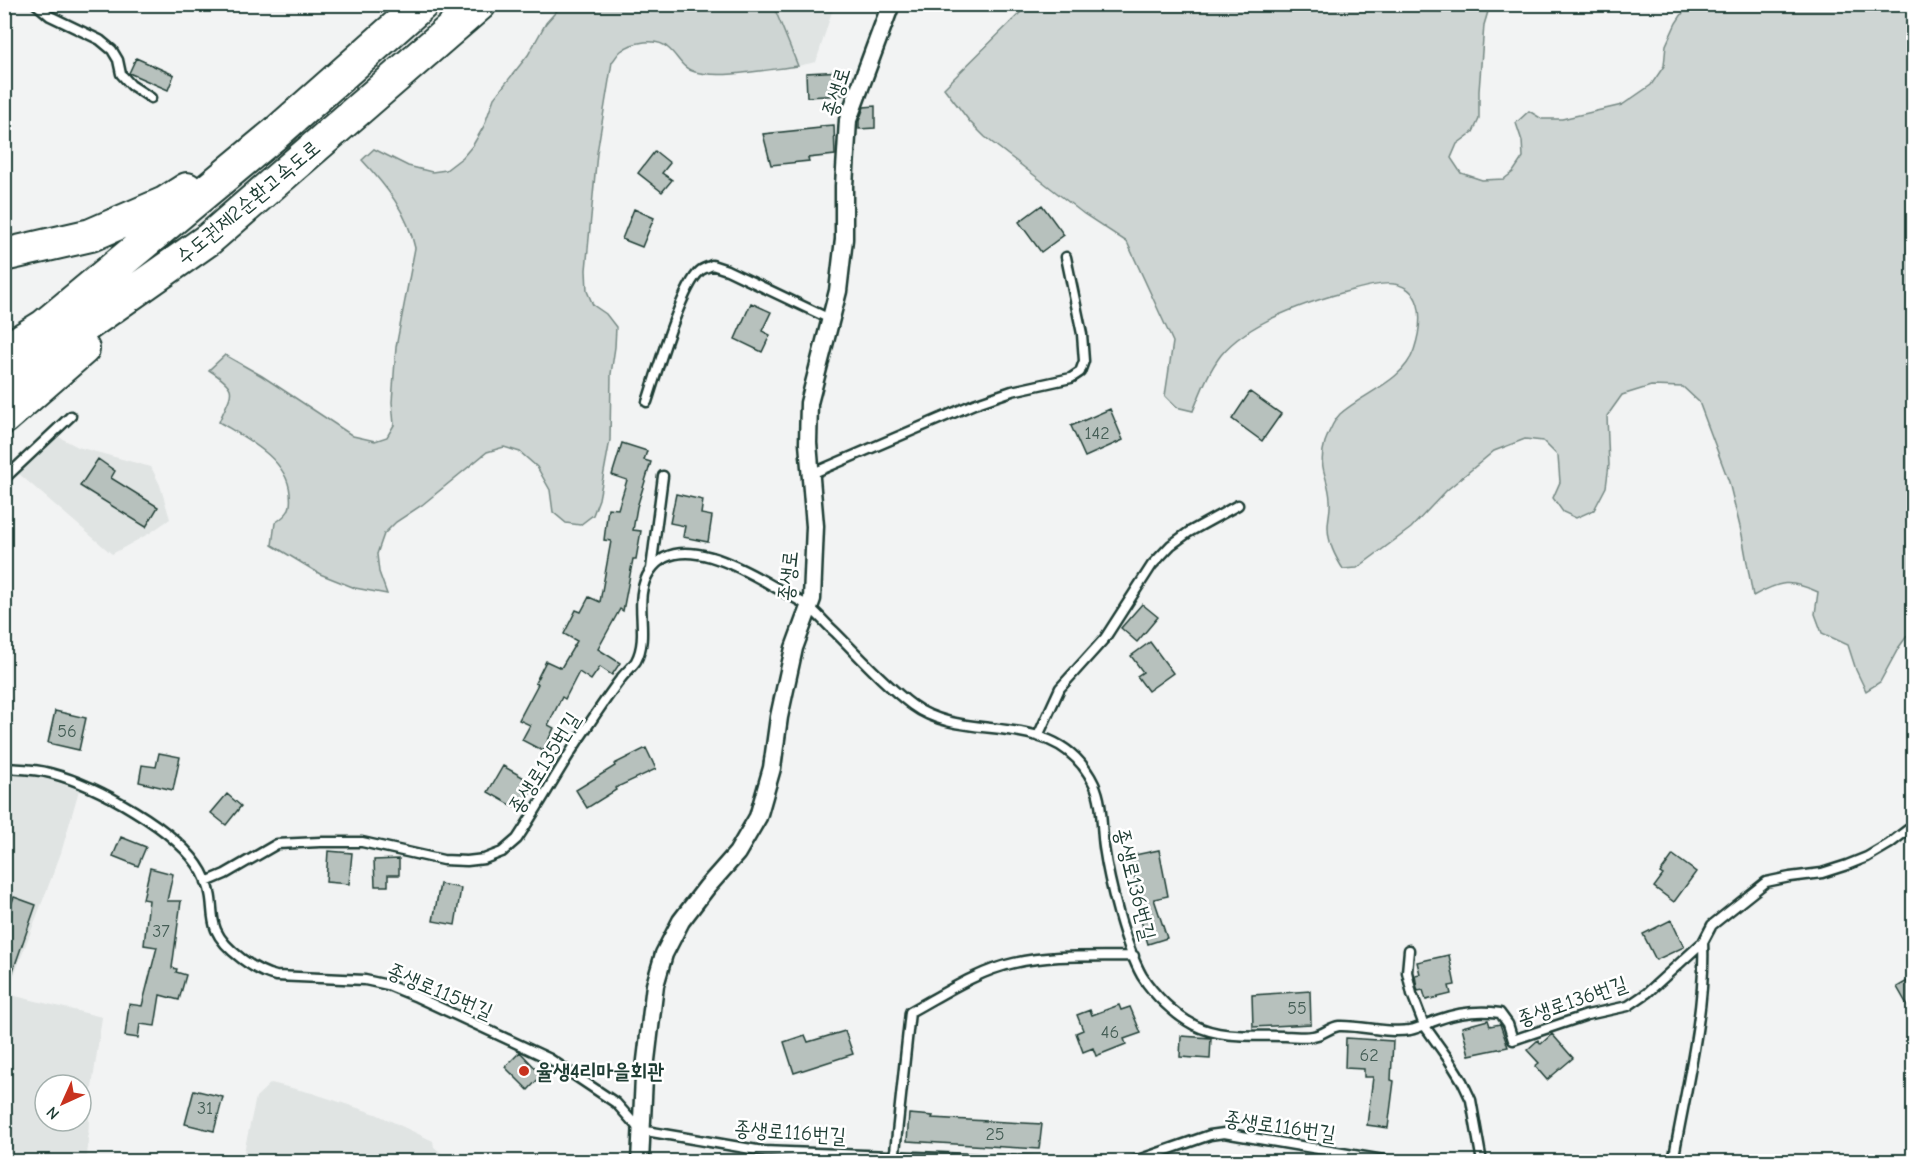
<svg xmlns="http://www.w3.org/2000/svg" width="1918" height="1166" font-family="'Comic Neue','Poor Story',sans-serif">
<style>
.built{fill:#e0e4e3;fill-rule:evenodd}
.green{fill:#ced5d3;stroke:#768984;stroke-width:1.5}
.building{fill:#b7c1bd;stroke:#1f3d34;stroke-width:1.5}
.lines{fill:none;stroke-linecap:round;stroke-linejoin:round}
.service-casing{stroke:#1f3d34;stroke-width:13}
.minor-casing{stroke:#1f3d34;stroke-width:21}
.motorway-casing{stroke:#1f3d34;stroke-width:36}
.service{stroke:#fff;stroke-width:8}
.minor{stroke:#fff;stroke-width:16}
.motorway{stroke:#fff;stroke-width:32}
.poi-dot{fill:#c8321e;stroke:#fff;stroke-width:2}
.labels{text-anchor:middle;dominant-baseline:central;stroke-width:5;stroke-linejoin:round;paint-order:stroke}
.number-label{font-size:18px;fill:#455e56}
.street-label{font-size:21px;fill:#1f3d34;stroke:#fff}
.poi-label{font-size:21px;font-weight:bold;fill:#1f3d34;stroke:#fff;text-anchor:start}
</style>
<rect width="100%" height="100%" fill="#f2f3f3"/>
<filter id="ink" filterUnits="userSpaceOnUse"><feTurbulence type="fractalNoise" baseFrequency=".0167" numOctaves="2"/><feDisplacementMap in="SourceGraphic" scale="12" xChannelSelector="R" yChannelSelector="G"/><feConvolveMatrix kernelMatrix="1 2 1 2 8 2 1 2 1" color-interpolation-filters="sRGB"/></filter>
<g filter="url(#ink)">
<!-- built -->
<path class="built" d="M770 5H834L816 62 798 66 776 12Z
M59 437 78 447 151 467 160 485 170 519 150 533 112 554 18 473Z
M22 774 51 780 79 790 61 853 7 994 102 1017 90 1101 87 1161H5L4 775ZM45 1085H81V1121H45Z
M271 1083 312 1093 376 1114 433 1141 434 1147 451 1161H242L256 1097Z"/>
<!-- green -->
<path class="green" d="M770 4 776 12 798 66C770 69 722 79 695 72 682 69 678 56 668 48 657 37 632 42 621 51 617 54 615 59 612 62L597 153 586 270 587 291 593 305 606 314 616 327 615 347 611 374 610 440 599 499 593 515 580 525 566 523 553 512 550 490 537 467 520 452 504 447 487 452 422 505 396 522 384 534 377 554 379 572 387 594 355 588 320 574 272 545 275 523C288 514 292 510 290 493 287 458 245 438 219 422 232 391 240 390 209 370L225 355 262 376 353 436 375 441 387 437 394 425 392 402 396 347 415 248C407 212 387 187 362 160L374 149 408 166 432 172 446 170 463 157 473 145 484 126 494 98 528 55 546 23 562 5Z
M1029 4 1490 5 1484 25 1479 91V119L1473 132 1457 144 1451 158 1461 173 1482 180 1504 179 1513 172 1523 157 1522 141 1516 123 1529 111 1542 119H1562L1622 105 1651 85 1664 66 1666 45 1676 23 1688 5H1913V628L1899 647 1880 682 1866 691 1856 670 1848 645 1822 633 1815 614 1818 592C1790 579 1780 581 1753 596L1742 535 1729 482 1699 402 1683 387 1651 386 1622 395 1607 416 1609 465 1606 487 1594 510 1576 518 1563 512 1553 498 1560 482 1558 456 1543 441 1525 439 1494 451 1447 490 1411 528 1357 568 1343 569C1335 556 1328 543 1328 527 1328 518 1331 509 1330 500 1329 477 1317 469 1325 442 1328 434 1334 420 1340 414 1363 393 1403 382 1414 350 1422 326 1426 289 1394 284 1383 282 1356 289 1345 292 1305 303 1248 322 1221 355 1208 372 1201 392 1193 411L1176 407 1165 396 1173 342 1127 242 1084 214 985 137 970 122 944 88Z"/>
<!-- building -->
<path class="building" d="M136 58 174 75 168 90 129 73Z
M842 71 844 95 807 97 806 73Z
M875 106V128L859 129V121L864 107Z
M834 125 835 155 808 158 809 161 771 165 763 134 820 128V126Z
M655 151 670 163 662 173 672 180 662 192 638 173Z
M1042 205 1064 235 1041 252 1019 222Z
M634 209 654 218 642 247 622 239Z
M751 303 771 312 762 331 770 335 762 352 735 339Z
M1250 392 1281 414 1262 441 1232 419Z
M1110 409 1123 440 1085 457 1071 426Z
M622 443 647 451 644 460 651 462 637 507 633 530 641 531 636 559H633L623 611 620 609 598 649 620 663 612 675 600 667 591 680 579 672 565 699 562 697 548 725 554 728 543 751 522 740 530 725 519 720 538 684 535 683 546 661 561 668 577 641 564 634 576 610 581 612 589 597 600 602 611 541 604 540 608 508 618 509 627 480 612 475Z
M98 459 115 471 111 478 158 507 146 527 80 486Z
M676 494 703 500 701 514 712 516 708 542 683 537 685 526 670 523Z
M1142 604 1158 617 1137 642 1121 628Z
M1150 642 1173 673 1148 691 1137 676 1143 672 1131 656Z
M55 711 86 718 79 750 48 743Z
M646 748 656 769 615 788 616 790 587 808 576 790 615 766 614 764Z
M159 753 180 757 173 790 139 782 142 765 156 767Z
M503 766 535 784 520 810 488 792Z
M227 794 241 806 226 825 211 813Z
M121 837 146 847 138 866 113 856Z
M1159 850 1168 896 1154 899 1167 938 1148 944 1139 914 1142 913 1130 856Z
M328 851 352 853 349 884 326 882Z
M1673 855 1696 872 1674 902 1654 887 1663 875 1660 873Z
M399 859V875H388V886H375L374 860Z
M150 868 173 874 167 901H181L172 968 177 969 176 972 186 975 179 1000 160 995 155 1026 140 1024 138 1038 125 1036 129 1004 142 1006 157 947 144 945 149 900 143 899Z
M440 884 461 888 455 925 433 921Z
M14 897 36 905 7 988 4 987V923Z
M1671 920 1684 947 1656 960 1643 934Z
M1449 955 1455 985 1449 986 1451 994 1426 1000 1423 990 1418 991 1417 988 1415 975 1420 974 1417 962Z
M1914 977V1017L1897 987Z
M1310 991 1311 1024 1253 1027 1252 995Z
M1119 1005 1121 1010 1130 1007 1141 1033 1124 1039 1126 1044 1096 1056 1093 1048 1083 1052 1076 1033 1083 1030 1077 1015 1090 1010 1092 1015Z
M1488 1020 1490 1026 1500 1024 1508 1047 1469 1055 1462 1027Z
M845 1031 853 1054 794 1073 784 1042 805 1035 808 1042Z
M1552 1034 1573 1058 1547 1080 1535 1066 1539 1063 1527 1050 1538 1040 1541 1044Z
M1181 1036 1211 1038 1210 1059 1180 1057Z
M1346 1038 1393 1041 1391 1080 1394 1081 1388 1128 1367 1125 1373 1077H1364V1069L1345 1068Z
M520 1052 542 1075 528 1090 505 1067Z
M194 1090 223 1097 214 1131 185 1124Z
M909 1114 933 1116 932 1118 1042 1124 1039 1149 907 1141Z"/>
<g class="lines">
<!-- service casing -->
<g class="service-casing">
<path id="service" d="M36 4 50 16 100 40 112 50 118 60 121 74 131 85 151 98
M647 402C656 375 681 287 700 271 703 268 709 267 712 265L727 270 830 319
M811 474 974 404 1012 391 1071 378 1080 372 1084 361 1082 334 1066 257
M4 479 71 416
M651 569 663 476
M1038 736 1060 688 1105 638 1152 565 1171 545 1189 532 1238 505
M4 768C20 769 36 769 50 773 96 785 178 829 202 872 205 878 209 886 210 893 213 905 211 918 216 930 224 949 256 972 276 976L365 980 388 985 417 997 550 1059 616 1103 640 1130 763 1151 1046 1162
M206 882 225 874 277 844 320 842H362L443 860 467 861 484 859 502 852 517 839C541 803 561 765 585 730 597 712 609 694 622 677 626 672 632 667 636 661 651 633 631 599 650 571 678 529 747 571 778 589 788 595 800 600 809 607 818 614 826 624 835 632 860 657 884 684 912 705 967 746 1056 705 1094 784 1103 803 1101 826 1104 847 1109 882 1125 946 1142 976 1154 995 1175 1015 1194 1025 1221 1039 1255 1035 1285 1036 1294 1036 1304 1038 1313 1036 1323 1035 1330 1027 1339 1026 1363 1025 1386 1034 1410 1030 1420 1028 1428 1023 1437 1020 1457 1013 1478 1010 1500 1013L1508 1024 1513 1040 1587 1015 1628 1006 1647 993 1703 942 1712 925 1766 882 1790 877 1822 873 1847 865 1867 857 1889 844 1914 825
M1409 950 1407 972 1412 994 1424 1025 1449 1060 1462 1081 1471 1100 1482 1162
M894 1161 910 1012C943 994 977 971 1014 963 1053 954 1095 957 1134 956
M1129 1162 1138 1160 1210 1135 1224 1133 1395 1162
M1673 1162C1685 1092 1706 1012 1703 942"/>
</g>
<!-- minor casing -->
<g class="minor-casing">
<path id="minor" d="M640 1162 644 1077 655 985 664 954 681 921 707 887 737 853 758 817 772 768 779 717 794 648 812 599 815 526 808 443 809 403 838 291 844 239V186L848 120 891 4"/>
</g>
<!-- motorway casing -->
<g class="motorway-casing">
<path id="motorway" d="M4 255 91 235 165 203 187 189
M4 351 44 326 275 134 422 4
M4 383 209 239 480 4
M4 418 83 349"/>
</g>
<!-- service -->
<use href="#service" class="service"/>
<!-- minor -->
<use href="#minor" class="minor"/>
<!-- motorway -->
<use href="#motorway" class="motorway"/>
</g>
</g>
<!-- markers -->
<circle class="poi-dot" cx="524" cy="1071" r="6"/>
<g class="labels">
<!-- number labels -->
<g class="number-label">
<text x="1097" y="433">142</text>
<text x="67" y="731">56</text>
<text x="161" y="931">37</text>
<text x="1297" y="1008">55</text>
<text x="1110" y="1032">46</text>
<text x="1369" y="1055">62</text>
<text x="205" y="1108">31</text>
<text x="995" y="1134">25</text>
</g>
<!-- street labels -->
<g class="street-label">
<text transform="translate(836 92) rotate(-73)">종생로</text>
<text transform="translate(248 202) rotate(-40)">수도권제2순환고속도로</text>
<text transform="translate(788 576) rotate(-84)">종생로</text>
<text transform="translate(544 763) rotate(-58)">종생로135번길</text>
<text transform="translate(1135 884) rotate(76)">종생로136번길</text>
<text transform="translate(440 991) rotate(23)">종생로115번길</text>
<text transform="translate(1572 1001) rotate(-19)">종생로136번길</text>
<text transform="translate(1280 1126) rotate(8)">종생로116번길</text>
<text transform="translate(790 1132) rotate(4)">종생로116번길</text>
</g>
<!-- poi labels -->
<g class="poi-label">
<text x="536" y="1071">율생4리마을회관</text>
</g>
</g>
<!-- margin -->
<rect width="1918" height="1166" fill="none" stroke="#fff" stroke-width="24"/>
<rect x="12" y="12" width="1894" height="1142" fill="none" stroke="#1f3d34" stroke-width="2" filter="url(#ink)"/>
<!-- north arrow -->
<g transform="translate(63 1103) rotate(225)"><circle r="28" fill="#ffffff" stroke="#a5b1ae" stroke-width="1.5"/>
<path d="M0-4.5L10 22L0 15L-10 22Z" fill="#c8321e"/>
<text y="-9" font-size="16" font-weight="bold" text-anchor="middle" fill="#1f3d34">N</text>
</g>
</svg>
